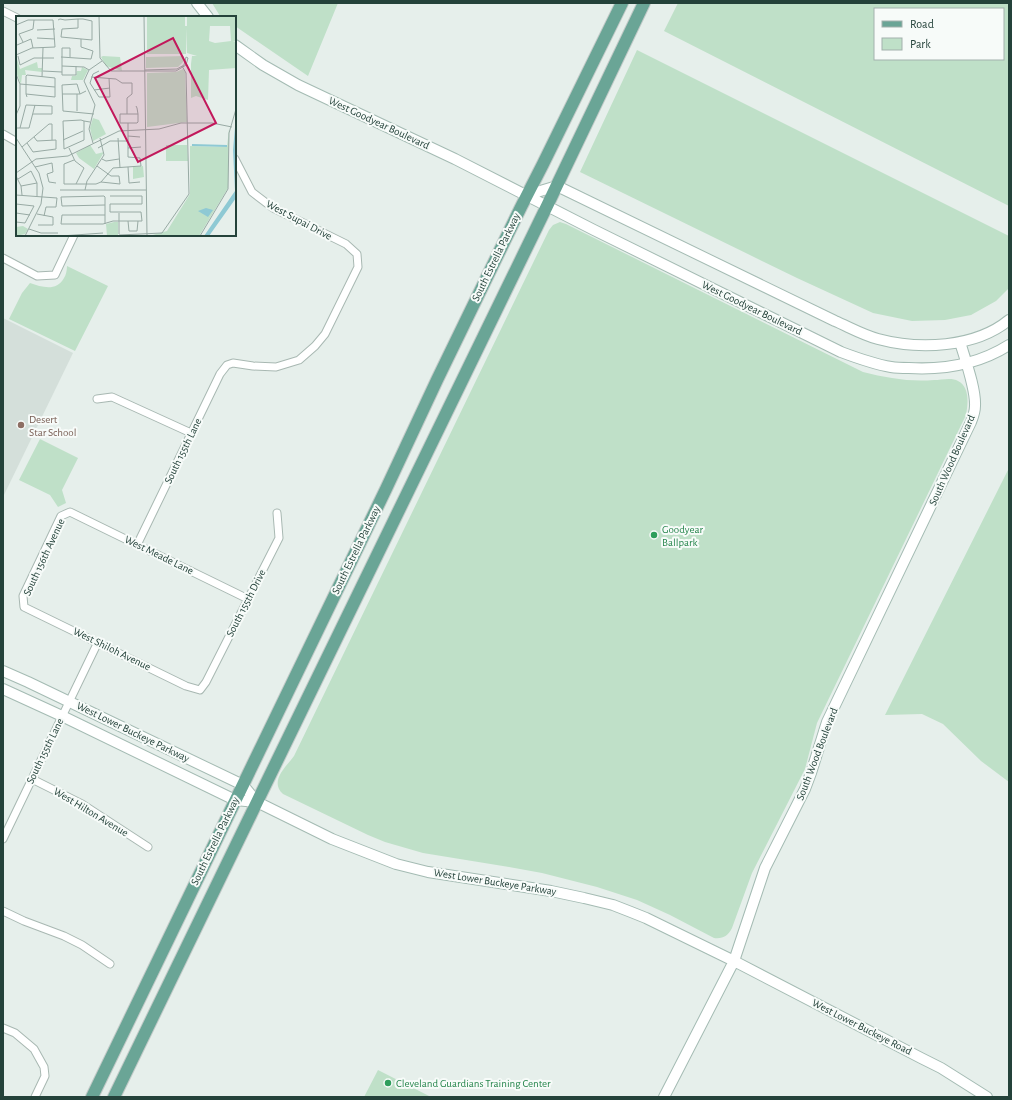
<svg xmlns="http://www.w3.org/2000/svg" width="1012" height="1100" font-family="'Alegreya Sans',sans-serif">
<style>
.built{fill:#d4dfda}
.green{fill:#bfe0c8;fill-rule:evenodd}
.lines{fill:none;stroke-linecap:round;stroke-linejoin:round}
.street-casing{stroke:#a8b8b2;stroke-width:9}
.secondary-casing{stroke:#a4bbb3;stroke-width:12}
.primary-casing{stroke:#c2cac8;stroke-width:14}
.street{stroke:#fff;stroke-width:7}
.secondary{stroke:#fff;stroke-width:10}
.primary{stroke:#6aa596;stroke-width:12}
.education-dot{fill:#8d6e63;stroke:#f7fbf9;stroke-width:1.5}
.leisure-dot{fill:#2e9e5b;stroke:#f7fbf9;stroke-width:1.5}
.labels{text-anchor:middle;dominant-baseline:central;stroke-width:4;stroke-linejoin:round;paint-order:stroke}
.street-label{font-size:11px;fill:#24423a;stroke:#f7fbf9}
.education-label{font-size:11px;fill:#785e54;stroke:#f7fbf9;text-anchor:start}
.leisure-label{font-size:11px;fill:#27864d;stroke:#f7fbf9;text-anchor:start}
.inset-river{fill:none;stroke:#8ec9d4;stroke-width:2}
.inset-road{fill:none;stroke:#98aaa4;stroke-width:1}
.view{fill:#c2185b;fill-opacity:0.15;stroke:#c2185b;stroke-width:2}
.inset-edge{fill:none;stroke:#24423a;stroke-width:2}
</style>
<rect width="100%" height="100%" fill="#e6efeb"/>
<!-- built -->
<path class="built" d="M3 318 73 353 3 497Z"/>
<!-- green -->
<path class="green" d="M212 3H338L308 76 235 26V17H222L220 16Z
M678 3H1009V206L664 31ZM875 9H1003V59H875Z
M637 50 1009 236V288L996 301 971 315 945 320 912 321 873 313 797 278 580 172Z
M560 222 566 224 863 372C887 378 909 382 934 380 941 380 952 377 958 381 970 387 968 404 966 415L817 723 805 769 752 873 732 928C728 936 723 939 714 938L670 915 637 900 597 887 542 873 509 867 423 853 385 842 368 835 283 794C269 781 286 767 294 756L549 230 553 225Z
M67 266 108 286 75 351 9 319 22 293 30 283C42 287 56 292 64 278 66 275 67 270 67 266Z
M40 439 78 458 62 490 66 503 58 507 50 495 19 480Z
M1009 468V782L981 761 943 724 922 714 885 715Z
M378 1070 431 1097H364Z"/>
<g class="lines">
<!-- street casing -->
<g class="street-casing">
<path id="street" d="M3 11 17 18
M3 134 17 142
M3 258 37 276 55 275 74 235
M97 399 112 397 191 433
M137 545 220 374 227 365 233 363 253 366 276 367 299 360 315 346 325 334 358 267 357 254 346 244 273 208 252 192 235 159
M248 599 70 512 61 516 23 596 24 607 186 686 200 690 206 682 279 538 277 513
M32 779 82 804 148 847
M3 839 98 642
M3 911 24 921 64 936 82 945 110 964
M3 1028 15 1033 34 1049 44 1067 45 1076 35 1097"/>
</g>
<!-- secondary casing -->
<g class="secondary-casing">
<path id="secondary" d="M197 3 208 17
M235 45 263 65 298 85 455 159 594 230 841 352C857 358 873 364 891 367 897 368 903 368 909 368 944 370 979 364 1009 345
M527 195 557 186 835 321C849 327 863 335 878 339 919 350 975 348 1009 320
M3 671 28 682 243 785 257 802
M3 689 62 716 235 800 257 802 332 839 396 864 428 872 551 891 584 898 613 905 631 912 646 918 734 961 921 1058 941 1068 987 1097
M664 1097 734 961 765 868 805 789 811 773 827 722 971 422C973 417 975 412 975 406 976 389 965 359 960 342"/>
</g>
<!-- primary casing -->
<g class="primary-casing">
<path id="primary" d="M92 1097 386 489 437 380 521 207 543 164 622 3
M114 1097 257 802 547 206 644 3"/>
</g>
<!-- street -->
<use href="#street" class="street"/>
<!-- secondary -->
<use href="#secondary" class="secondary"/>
<!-- primary -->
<use href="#primary" class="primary"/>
</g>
<!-- markers -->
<circle class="education-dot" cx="21" cy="425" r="4"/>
<g class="leisure-dot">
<circle cx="654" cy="535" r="4"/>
<circle cx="388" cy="1083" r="4"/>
</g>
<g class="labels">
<!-- street labels -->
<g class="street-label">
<text transform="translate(379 123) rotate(25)">West Goodyear Boulevard</text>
<text transform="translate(299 220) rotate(28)">West Supai Drive</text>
<text transform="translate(496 257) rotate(-64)">South Estrella Parkway</text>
<text transform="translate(752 308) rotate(26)">West Goodyear Boulevard</text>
<text transform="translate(183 451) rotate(-64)">South 155th Lane</text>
<text transform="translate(952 460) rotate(-66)">South Wood Boulevard</text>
<text transform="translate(356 550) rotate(-64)">South Estrella Parkway</text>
<text transform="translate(159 555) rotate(26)">West Meade Lane</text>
<text transform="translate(44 557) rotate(-65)">South 156th Avenue</text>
<text transform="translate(246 603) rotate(-63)">South 155th Drive</text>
<text transform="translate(112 649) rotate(26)">West Shiloh Avenue</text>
<text transform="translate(133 732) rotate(26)">West Lower Buckeye Parkway</text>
<text transform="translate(45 751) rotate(-64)">South 155th Lane</text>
<text transform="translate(817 754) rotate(-69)">South Wood Boulevard</text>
<text transform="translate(91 812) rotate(31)">West Hilton Avenue</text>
<text transform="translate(215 841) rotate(-64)">South Estrella Parkway</text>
<text transform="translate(495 882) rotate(9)">West Lower Buckeye Parkway</text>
<text transform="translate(862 1027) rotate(27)">West Lower Buckeye Road</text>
</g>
<!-- education labels -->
<g class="education-label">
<text x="29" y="419">Desert<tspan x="29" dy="13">Star School</tspan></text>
</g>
<!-- leisure labels -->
<g class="leisure-label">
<text x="662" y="529">Goodyear<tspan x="662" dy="13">Ballpark</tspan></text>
<text x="396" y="1083">Cleveland Guardians Training Center</text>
</g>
</g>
<!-- overview -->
<g transform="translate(16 16)">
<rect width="220" height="220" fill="#e6efeb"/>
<path d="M131 0H169V10H171V0H220V10H194L193 25 199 27 215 25 214 10H220V25H217L220 26V40H192H220V52L193 54 192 84 180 80 175 82V48L176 40H181L171 37 170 12V38H131ZM0 40 4 53 21 46 22 52H26V56L9 54 10 59H6L5 68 0 56ZM87 40 104 41 106 55 90 50 85 41ZM168 40 167 46 162 51 130 52V41ZM66 51 72 54 67 64H55L56 60H60L61 55H65ZM167 53 169 56 171 106 131 111V57L160 56ZM77 102 83 104 90 118 77 125 74 112ZM213 113 212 172 183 220H133L151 215 174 178V130L211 131ZM74 129 80 138 88 136 78 153 63 142 60 137ZM150 129H171L172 145H150ZM127 150 128 161 117 163V151ZM98 206H102V220H91L90 208ZM7 210 12 213 9 218 0 220V211Z" fill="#bfe0c8"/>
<path d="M220 100V182L193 220H188L219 175 217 134ZM190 192 197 194 192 201 182 195Z" fill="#8ec9d4"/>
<path class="inset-river" d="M176 129 211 130"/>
<path class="inset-road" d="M83 0 84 42 95 55H160L170 49 172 42 170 41M128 0 131 220M42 4 44 3 49 4 62 3H67L76 5V24L45 21 46 13 62 12V3M0 9 12 4H37L39 31 16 32 0 39M21 14 39 13M21 22 39 23M7 26 3 18 17 13 18 4M1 29 15 23 17 32M2 40 4 49 18 42H38M45 41 75 43 77 35 65 31V23M54 41V32H46V59H60V50M46 50 68 51 73 54M129 54 161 53 168 49 170 41M27 55 46 56M83 55 77 58 74 67 83 81H94L93 62M0 58 4 68V90L0 99M26 61 27 32M75 61 100 63 106 67H116V78L111 82V98M4 68 39 71M78 74 94 72M10 78 39 81V62L11 59 10 60V78L11 81M46 78H64L70 75M61 78V95M64 78 61 68 46 69 47 95 78 98M120 90 121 92 122 98V106L121 107H104V98H122M68 105V124L48 133 47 105 65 104 68 105 74 106M0 112H13L19 89M4 112 10 89 36 90V98H17M112 120 124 121M0 122 23 157 27 172 25 188 9 220M102 122 104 152M47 124 67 115M11 127 17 136 40 133V124L21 125 18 121M77 127 73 113 79 89 68 65 73 54 86 45M6 131 33 108H36V124M53 132 59 145 68 152 60 168M82 132 94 125H112M112 132 125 131M86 143 90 145 103 143M58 144 48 148V168H80L85 166 104 168 103 160H95L81 150M19 151 36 147 37 156 31 158 33 166 40 167M112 151 113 167 124 166M0 157 20 143 52 140 103 115 143 113 165 107H196L216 111M0 160 5 170 6 179M2 163 15 155 21 167V180M85 166 97 152 125 150 124 142 112 141V107M5 170 21 167M44 174H130M69 174 71 165 88 139 84 122M0 179 41 182 40 191H30L28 200M0 188 18 190 9 207 0 206M89 189 46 190 45 181 88 180 89 181V208M0 197 14 199M103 197V218M21 198 37 201V209H22M89 199H46L45 208H87L97 205H126L125 196H94V188H126V180H94M112 205 113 215H121L122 205M13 213 25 217H42M103 219 146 217 173 178 170 57 166 50M45 220 87 217M184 220 212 173 213 117 220 93"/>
<path class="view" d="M157 22 200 107 122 146 79 62Z"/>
<rect width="220" height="220" class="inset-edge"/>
</g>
<!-- border -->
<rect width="1012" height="1100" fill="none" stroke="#24423a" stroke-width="8"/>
<!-- legend -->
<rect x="874" y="8" width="130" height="52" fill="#f7fbf9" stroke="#a3b1ad"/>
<rect x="882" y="21" width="20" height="6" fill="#6aa596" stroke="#a3b1ad"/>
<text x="910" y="28" font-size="12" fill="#24423a">Road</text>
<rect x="882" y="38" width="20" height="12" fill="#bfe0c8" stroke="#a3b1ad"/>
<text x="910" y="48" font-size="12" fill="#24423a">Park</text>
</svg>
